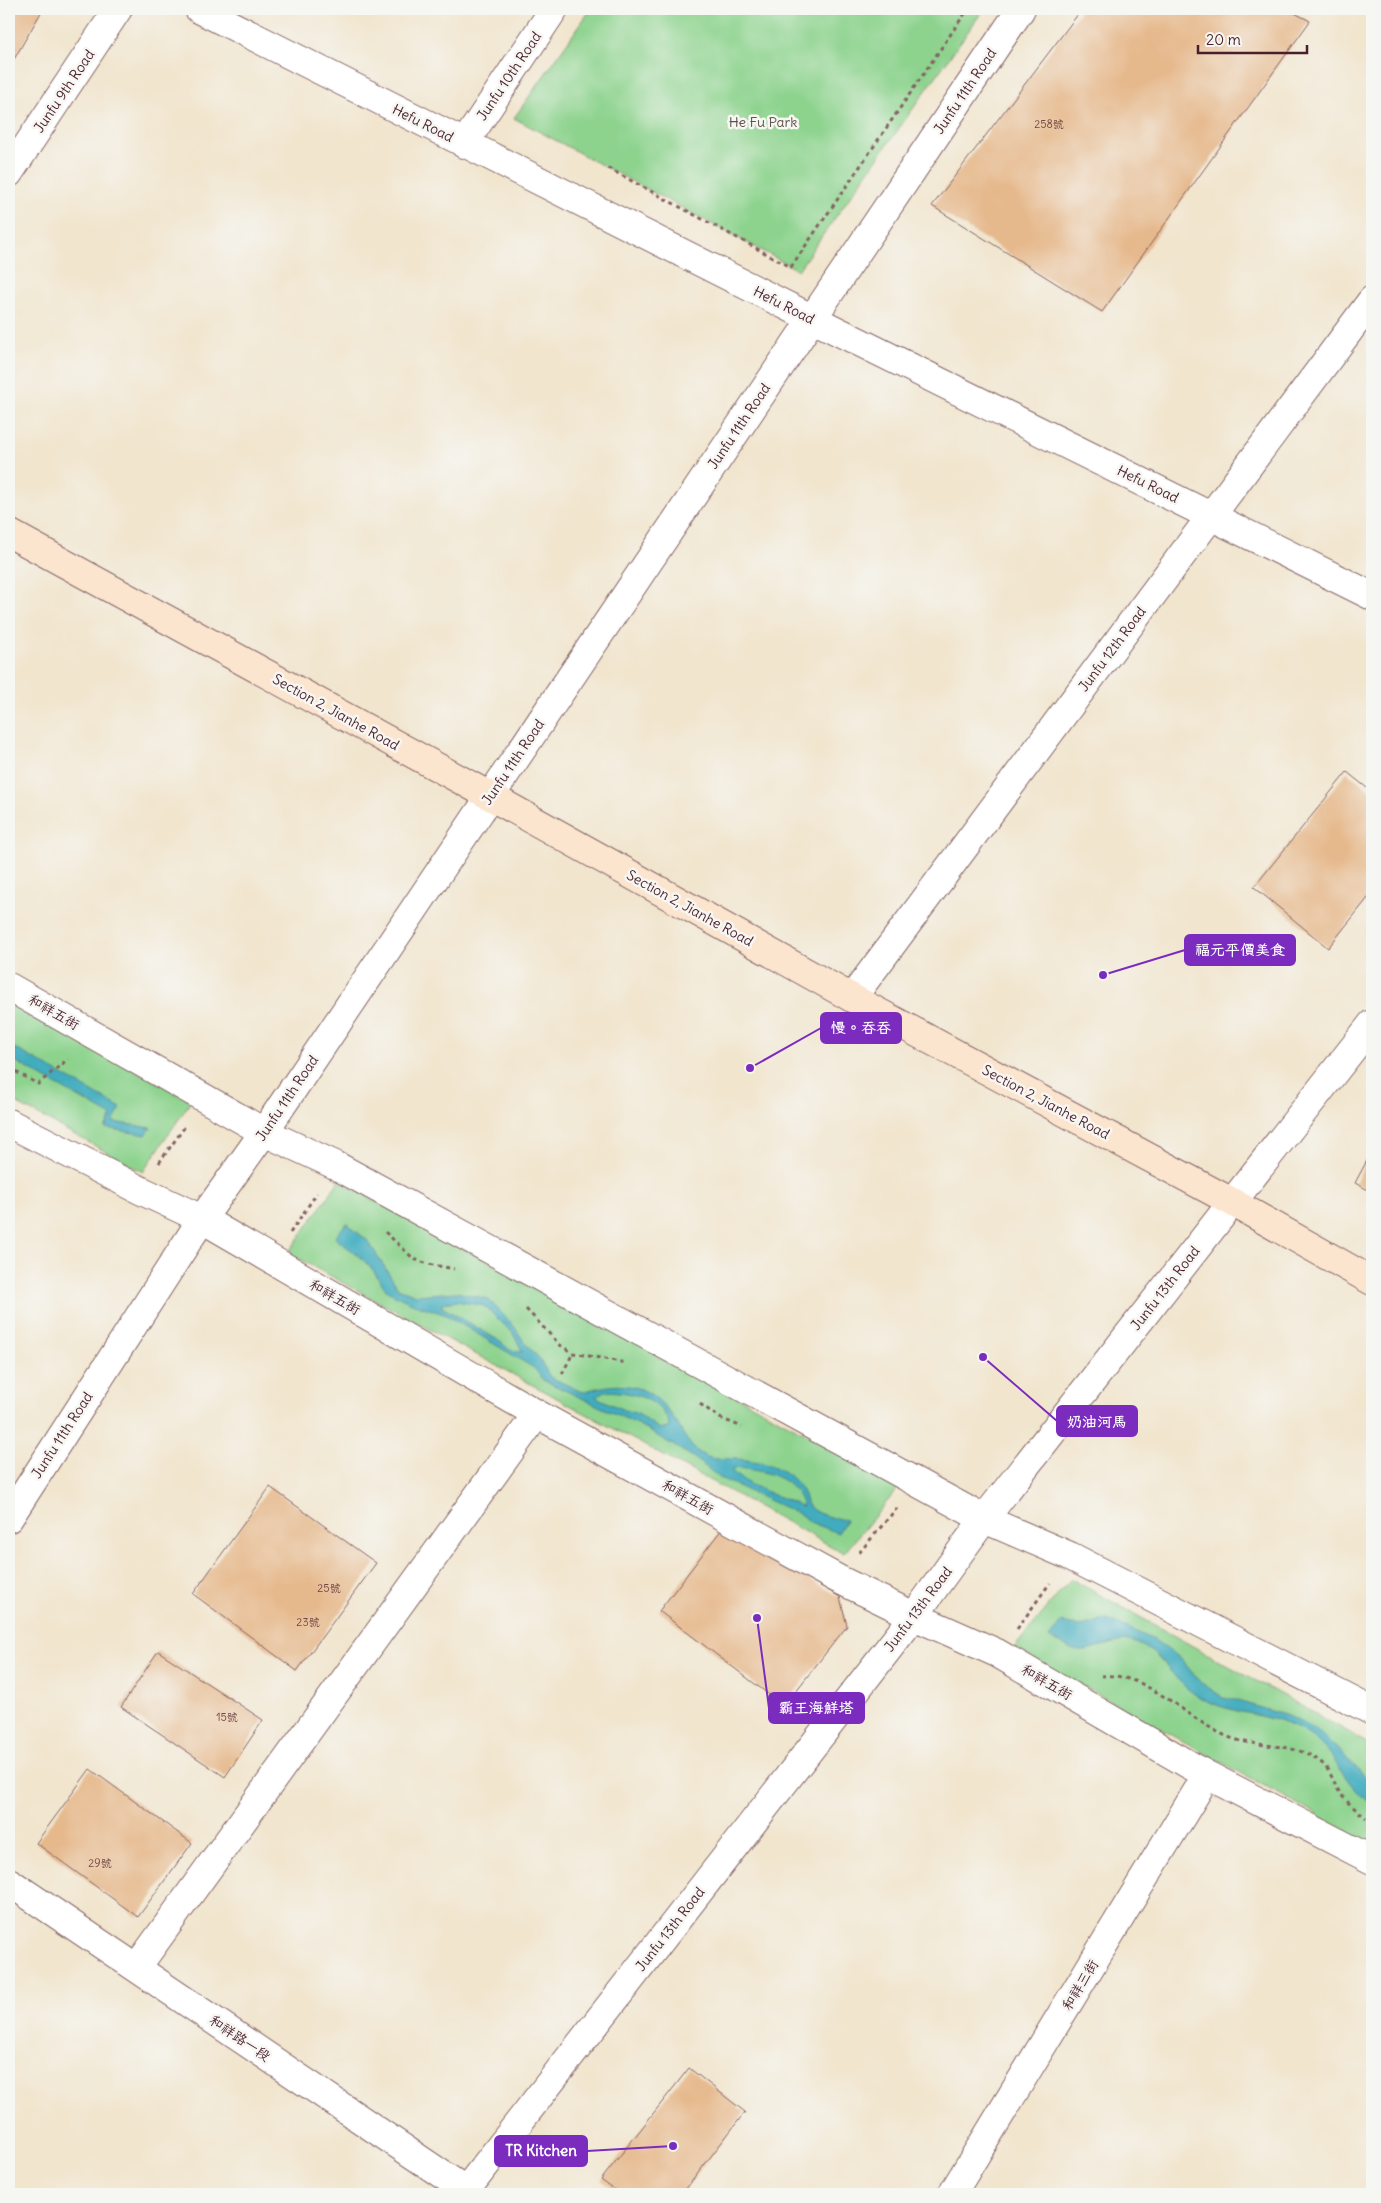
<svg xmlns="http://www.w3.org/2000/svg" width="1381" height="2203" font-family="Delius,'LXGW WenKai TC',sans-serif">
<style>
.green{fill:#8dd38e;stroke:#6c795c}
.water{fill:#3facbe;stroke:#446674;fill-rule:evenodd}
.building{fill:#e6b98d}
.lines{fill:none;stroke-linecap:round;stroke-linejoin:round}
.street-casing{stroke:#846464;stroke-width:30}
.secondary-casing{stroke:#846464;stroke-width:30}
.path{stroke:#846464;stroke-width:3;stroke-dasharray:4 4;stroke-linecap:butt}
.street{stroke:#fff;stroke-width:28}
.secondary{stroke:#fbe5cf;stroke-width:28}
.labels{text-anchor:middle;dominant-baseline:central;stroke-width:5;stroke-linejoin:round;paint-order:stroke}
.number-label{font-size:11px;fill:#714644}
.street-label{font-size:14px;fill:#4a1f2b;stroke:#f6f6f2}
.park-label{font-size:14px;fill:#5e5549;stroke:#f6f6f2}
.leader{fill:none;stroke:#7b2cbf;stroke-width:2}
.callout-dot{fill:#7b2cbf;stroke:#f6f6f2;stroke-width:2}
.callout{fill:#7b2cbf;stroke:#7b2cbf;stroke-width:2}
.callout-label{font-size:15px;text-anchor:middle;font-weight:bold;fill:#fff}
</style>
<rect width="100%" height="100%" fill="#f6f6f2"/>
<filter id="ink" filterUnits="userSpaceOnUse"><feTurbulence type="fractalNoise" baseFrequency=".02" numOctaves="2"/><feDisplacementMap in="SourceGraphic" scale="10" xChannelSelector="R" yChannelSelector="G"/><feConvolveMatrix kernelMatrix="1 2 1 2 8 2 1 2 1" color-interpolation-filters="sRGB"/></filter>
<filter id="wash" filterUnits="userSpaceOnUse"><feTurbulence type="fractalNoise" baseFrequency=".0096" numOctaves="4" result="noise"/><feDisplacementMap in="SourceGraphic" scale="20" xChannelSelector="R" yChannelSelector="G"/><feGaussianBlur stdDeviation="1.12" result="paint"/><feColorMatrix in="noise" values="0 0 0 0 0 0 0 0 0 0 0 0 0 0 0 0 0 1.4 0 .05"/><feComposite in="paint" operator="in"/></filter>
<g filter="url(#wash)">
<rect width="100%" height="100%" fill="#f1e5ce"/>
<!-- green -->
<path class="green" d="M591 9H984L798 270 514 118Z
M9 1001 191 1101 143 1172 9 1099Z
M339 1181 901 1485 844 1553 288 1253Z
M1071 1579 1372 1745V1845L1014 1648Z"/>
<!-- water -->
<path class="water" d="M9 1045 121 1108 113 1122 151 1128 146 1135 105 1128 112 1116 9 1058Z
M346 1223 368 1241 398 1288 416 1295 456 1292 488 1299 514 1326 525 1343 539 1358 550 1377 582 1392C625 1379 652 1383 677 1423 684 1435 690 1448 703 1455 715 1461 724 1458 737 1459 750 1460 769 1463 781 1470 790 1475 800 1485 804 1495 805 1497 805 1500 806 1502 812 1515 834 1518 846 1520L838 1533 810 1522 801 1515 720 1478 693 1457 639 1425 543 1380 534 1368 446 1315 409 1302 387 1291 373 1270 359 1256 335 1238ZM457 1301 484 1306 512 1332 523 1352 510 1350 498 1340 442 1307V1303ZM605 1391C626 1392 645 1394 660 1409 665 1414 669 1420 669 1427L664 1429 658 1428 638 1414 624 1410 596 1397ZM737 1468C764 1471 795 1476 803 1507L749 1484 731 1471Z
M1102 1619 1117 1623 1154 1640 1180 1658 1200 1682 1221 1696 1291 1717 1322 1734 1372 1783V1803C1347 1789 1338 1759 1317 1741 1281 1710 1230 1719 1193 1693 1172 1679 1161 1652 1136 1643 1119 1636 1098 1652 1080 1651 1071 1651 1058 1642 1049 1638L1061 1622C1076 1628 1088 1626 1102 1619Z"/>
<g id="blocks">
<!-- building -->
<path class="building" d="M9 9H43L13 61 9 58Z
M1082 9H1287L1310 21 1102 312 932 206Z
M1347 772 1372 792V893L1328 948 1254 887Z
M1372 1151V1192L1355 1183Z
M270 1487 376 1563 297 1671 193 1594Z
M722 1529 840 1597 847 1626 784 1706 659 1611Z
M158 1651 263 1720 225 1777 121 1707Z
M90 1769 192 1843 138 1917 36 1843Z
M689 2068 745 2112 682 2194H620L601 2180Z"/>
</g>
</g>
<g filter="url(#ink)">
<use href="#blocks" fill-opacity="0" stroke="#846464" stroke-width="1"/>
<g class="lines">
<!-- street casing -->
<g class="street-casing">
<path id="street" d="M199 9 811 318 1372 596
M464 144 554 9
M9 173 118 9
M9 987 264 1132 335 1165 984 1519 1070 1556 1372 1711
M852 998 1372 300
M9 1123 140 1190 202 1219 537 1414 838 1579 914 1616 997 1653 1207 1775 1372 1860
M9 1518 202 1219 264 1132 1021 9
M9 1882 471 2194
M137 1967 537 1414
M463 2194 914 1616 984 1519 1372 1024
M952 2194 1207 1775"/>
</g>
<!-- secondary casing -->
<g class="secondary-casing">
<path id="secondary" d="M9 533 490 796 852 998 1232 1202 1372 1281"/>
</g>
<!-- path -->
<path class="path" d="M608 168 791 267 968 9
M9 1068 38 1084 68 1059
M159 1163 186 1125
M385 1232 414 1259 428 1264 454 1269
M290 1233 317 1193
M526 1309 560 1345 573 1353 626 1363
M562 1374 573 1353
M700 1404 720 1418 742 1427
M859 1553 897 1508
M1017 1629 1050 1583
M1101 1676C1146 1671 1187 1719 1226 1736 1255 1749 1291 1741 1318 1760 1333 1771 1333 1785 1343 1797 1350 1805 1358 1811 1366 1818"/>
<!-- street -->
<use href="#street" class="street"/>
<!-- secondary -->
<use href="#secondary" class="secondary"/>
</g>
</g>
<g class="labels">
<!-- number labels -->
<g class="number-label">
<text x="1049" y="124">258號</text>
<text x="329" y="1588">25號</text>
<text x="308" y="1622">23號</text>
<text x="227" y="1717">15號</text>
<text x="100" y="1863">29號</text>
</g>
<!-- street labels -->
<g class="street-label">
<text transform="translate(509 76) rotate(-56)">Junfu 10th Road</text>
<text transform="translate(64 91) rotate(-56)">Junfu 9th Road</text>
<text transform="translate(965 91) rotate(-56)">Junfu 11th Road</text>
<text transform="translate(423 123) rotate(27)">Hefu Road</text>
<text transform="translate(784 305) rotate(27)">Hefu Road</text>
<text transform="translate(739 426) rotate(-56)">Junfu 11th Road</text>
<text transform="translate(1148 484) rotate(26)">Hefu Road</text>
<text transform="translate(1112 649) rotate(-53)">Junfu 12th Road</text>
<text transform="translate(336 712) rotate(29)">Section 2, Jianhe Road</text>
<text transform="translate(513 762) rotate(-56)">Junfu 11th Road</text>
<text transform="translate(690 908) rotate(29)">Section 2, Jianhe Road</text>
<text transform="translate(54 1012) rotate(30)">和祥五街</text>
<text transform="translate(287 1098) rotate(-56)">Junfu 11th Road</text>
<text transform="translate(1046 1102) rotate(28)">Section 2, Jianhe Road</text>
<text transform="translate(1165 1288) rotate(-52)">Junfu 13th Road</text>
<text transform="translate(335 1297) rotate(30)">和祥五街</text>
<text transform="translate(62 1435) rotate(-57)">Junfu 11th Road</text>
<text transform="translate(688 1497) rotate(29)">和祥五街</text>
<text transform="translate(918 1609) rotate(-53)">Junfu 13th Road</text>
<text transform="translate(1047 1682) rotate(30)">和祥五街</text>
<text transform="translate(670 1929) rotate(-52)">Junfu 13th Road</text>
<text transform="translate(1080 1985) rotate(-59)">和祥三街</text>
<text transform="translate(240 2038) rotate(34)">和祥路一段</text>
</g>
<!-- park labels -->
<g class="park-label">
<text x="763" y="122">He Fu Park</text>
</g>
</g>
<!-- callouts -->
<path class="leader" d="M1103 975L1185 950M750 1068L821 1028M983 1357L1057 1421M757 1618L769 1708M673 2146L587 2151"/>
<g class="callout-dot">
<circle cx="1103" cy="975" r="5"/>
<circle cx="750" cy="1068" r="5"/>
<circle cx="983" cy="1357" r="5"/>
<circle cx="757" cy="1618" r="5"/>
<circle cx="673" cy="2146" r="5"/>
</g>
<g class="callout">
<rect x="1185" y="935" width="110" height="30" rx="5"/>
<rect x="821" y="1013" width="80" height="30" rx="5"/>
<rect x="1057" y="1406" width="80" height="30" rx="5"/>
<rect x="769" y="1693" width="95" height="30" rx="5"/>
<rect x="495" y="2136" width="92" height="30" rx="5"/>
</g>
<g class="callout-label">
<text x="1240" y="955">福元平價美食</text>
<text x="861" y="1033">慢。吞吞</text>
<text x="1097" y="1427">奶油河馬</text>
<text x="816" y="1713">霸王海鮮塔</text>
<text x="541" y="2156">TR Kitchen</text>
</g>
<!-- margin -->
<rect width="1381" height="2203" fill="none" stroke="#f6f6f2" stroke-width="30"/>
<!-- scale -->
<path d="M1198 45v8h109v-8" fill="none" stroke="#4a1f2b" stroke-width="2.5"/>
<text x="1206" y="45" font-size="15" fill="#4a1f2b" stroke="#f6f6f2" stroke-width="4" paint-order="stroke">20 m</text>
</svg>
